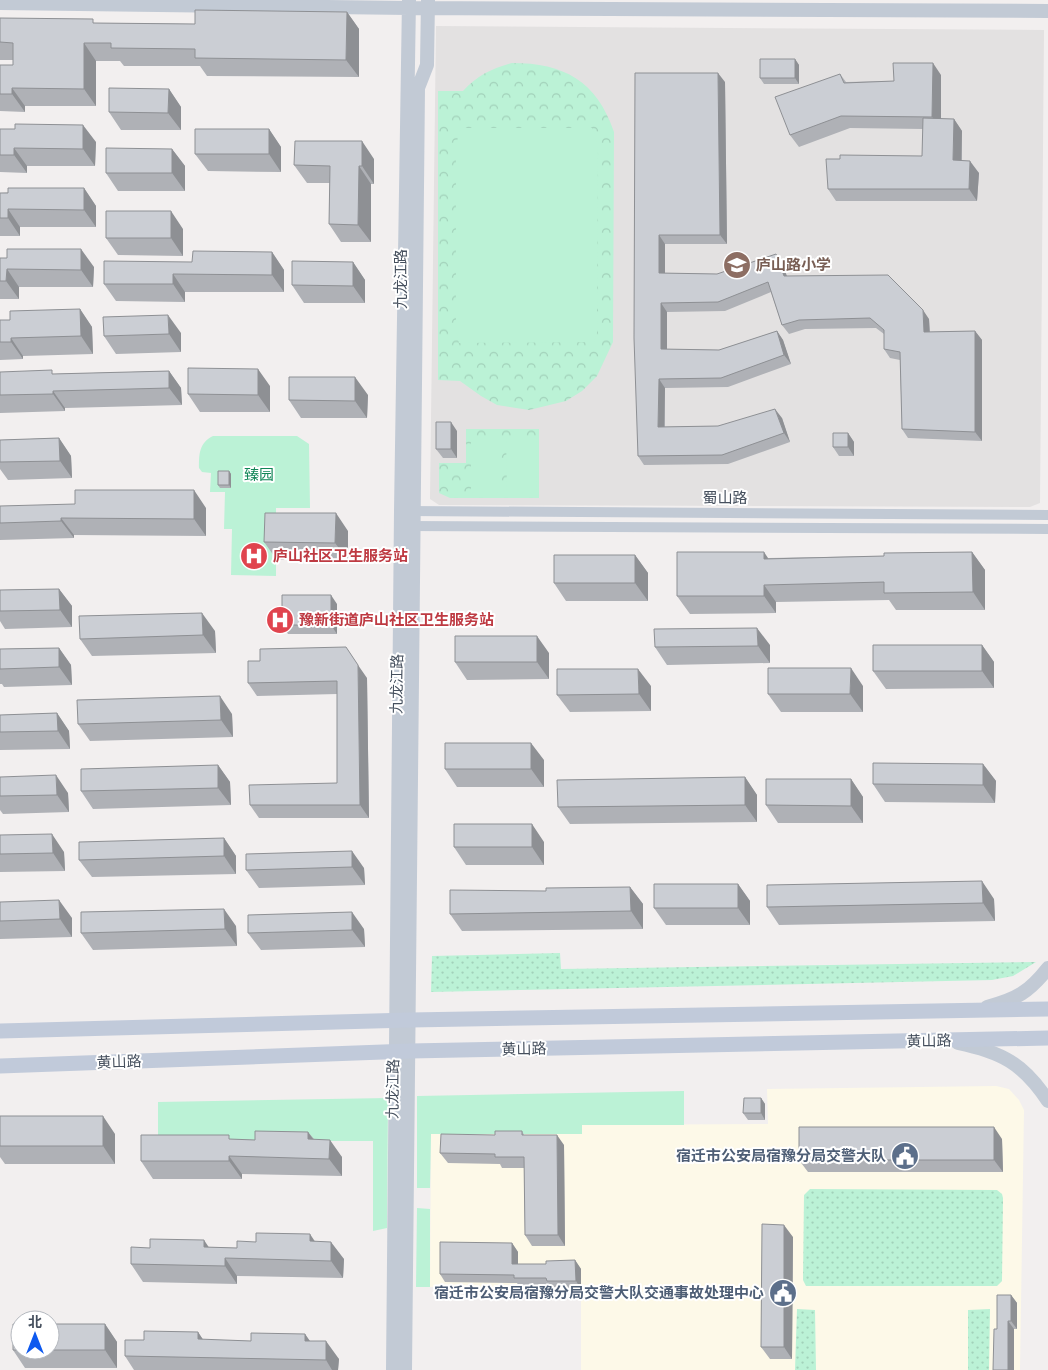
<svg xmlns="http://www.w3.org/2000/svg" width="1048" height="1370" font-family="'Fira Sans','Noto Sans SC',sans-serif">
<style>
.commercial{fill:#fdf9e8}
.education{fill:#e3e1e1}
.grass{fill:url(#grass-dots)}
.park{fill:url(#park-crowns)}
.garden{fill:#bbf2d6}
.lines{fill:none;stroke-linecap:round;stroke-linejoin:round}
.minor{stroke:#c2cad5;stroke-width:10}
.tertiary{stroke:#c2cad5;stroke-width:14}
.secondary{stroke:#c1cada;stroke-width:15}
.wall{fill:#afb1b6}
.shaded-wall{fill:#8e9094}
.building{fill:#cbced4;stroke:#8e9094}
.labels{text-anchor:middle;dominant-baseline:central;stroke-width:4;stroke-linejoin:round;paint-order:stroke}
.education-label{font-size:15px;font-weight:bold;fill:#785e54;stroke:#fff;text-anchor:start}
.street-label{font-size:15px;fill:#46505e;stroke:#fff}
.park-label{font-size:15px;fill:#118657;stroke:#fff}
.health-label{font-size:15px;font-weight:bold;fill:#be3a42;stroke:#fff;text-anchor:start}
.service-label{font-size:15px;font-weight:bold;fill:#4e5e75;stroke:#fff;text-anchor:end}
</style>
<defs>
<pattern id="grass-dots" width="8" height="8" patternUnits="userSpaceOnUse" patternTransform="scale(1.25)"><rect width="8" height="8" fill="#bbf2d6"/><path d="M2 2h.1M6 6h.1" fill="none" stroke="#a2d1ba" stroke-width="1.8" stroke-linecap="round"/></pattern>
<pattern id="park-crowns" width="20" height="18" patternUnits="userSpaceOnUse" patternTransform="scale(1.25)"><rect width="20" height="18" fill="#bbf2d6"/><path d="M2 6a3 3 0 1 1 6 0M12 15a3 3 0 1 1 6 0" fill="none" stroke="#a2d1ba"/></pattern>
</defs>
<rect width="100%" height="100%" fill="#f2efef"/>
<!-- commercial -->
<path class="commercial" d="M996 1086 1009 1089 1019 1100 1024 1110 1020 1370H581V1288L430 1287 431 1134H582V1125L768 1124 767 1089Z"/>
<!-- education -->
<path class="education" d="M436 26 1044 30 1040 503 1030 507 439 505 430 499Z"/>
<!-- grass -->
<path class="grass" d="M560 953 561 969 1036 962 1013 976 992 980 431 992 432 956Z
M810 1189 997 1190 1002 1194 1003 1198 1002 1281 997 1286H806L803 1280 804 1195Z
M797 1309 815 1310 816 1370H795Z
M990 1309 989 1370H968V1310Z"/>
<!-- park -->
<path class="park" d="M512 63C564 63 597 81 614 132L613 342 597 376 582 391 566 401 529 410 497 405 481 396 460 381 438 380V91H463C478 75 491 69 512 63Z
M466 429H539V498H450L439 493V463H466Z"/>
<!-- garden -->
<path class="garden" d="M461 128H592L598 145 597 333 594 342 459 343 456 331V144Z
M213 436H297L309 444 310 508H276V576L231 575 232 529H224L225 492H210L211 473 202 472 199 468C199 454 199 443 213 436Z
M471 436H501V492H471Z
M506 436H536L537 492H507Z
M684 1091V1125H582V1134H431L430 1188H417V1096Z
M388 1098 387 1228 373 1231V1141H158V1102Z
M417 1208 430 1209V1287H416Z"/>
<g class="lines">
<!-- minor -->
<path class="minor" d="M409 511 1048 515
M407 526 1048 529"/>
<!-- tertiary -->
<path class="tertiary" d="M0 3 409 8 1048 11
M987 1007C1017 999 1029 992 1048 968
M958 1043C1001 1052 1023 1063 1048 1101
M393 1370 401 511 409 0
M405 1370 418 88 427 65 428 0"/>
<!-- secondary -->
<path class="secondary" d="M0 1031 410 1020 1048 1009
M0 1066 410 1051 1048 1038"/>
</g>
<!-- wall -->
<path class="wall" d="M347 12 359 29V77L207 76 200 66H124L120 61H96V106H25V112L0 111V65H13V60H0V18L96 23 195 24Z
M795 59 799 65V84H764L760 78Z
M635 73 725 82 727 244H665V273L717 274 782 263 787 276 929 319 930 332 975 331 982 340V441L908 438 902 429 900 360 890 358 884 349V334L876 328 805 329 789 334 782 325 771 292 725 311 667 312V349L719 350 777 331 783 340 791 364 728 387 665 388V427L718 426 782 418 790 442 728 464 644 465 638 456Z
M840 74 846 82 894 81 941 75V119H954L962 131V161L979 173 977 201H836L828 189 922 156 923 129 850 128 799 147 790 135Z
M169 89 181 107V130H121L109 112Z
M0 129 96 142 95 166H27V173L0 172Z
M269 129 281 147V172L208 171 195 154Z
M172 149 185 166V191H118L106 173Z
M374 159V184H371V242H341L329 224 330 183H307L294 165Z
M84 188 96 206V227H20V236H0V193Z
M183 229V256L118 255 106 238Z
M272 252 284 270V292H185V302L116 301 104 284 192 262Z
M0 258 94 267 93 287H19V299H0Z
M353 262 365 280V303H304L292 285Z
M80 309 92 327 93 354 23 356V359L0 360V320H10Z
M181 333V352L116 354 104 336Z
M169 371 181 388 182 405 65 408V411L0 413V372L55 374Z
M270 386V412H200L188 394Z
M368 395 367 418H301L289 400Z
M457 431V458H443L436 449Z
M848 433 854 442V456H839L833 447Z
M59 438 71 456 72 478 8 480 0 469V440Z
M229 471 231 474V488H220L218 485Z
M0 506 206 508V536L74 535V538L0 540Z
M348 531V560H277L264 542Z
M972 552 985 570V610H896L889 600 776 602V613L690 614 677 596 769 558 884 556Z
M635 555 648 573V601H566L554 583Z
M59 589 72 606V627L5 629 0 621V590Z
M337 604V634H288L282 625Z
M215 631 216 653 92 656 80 639Z
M770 645V663L667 665 655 647Z
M982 645 994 662V688L886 689 873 671Z
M59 648 71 665 72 685 4 687 2 684H0V649Z
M549 653V679L467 680 455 662Z
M260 661 367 678 369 818H259L250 805 337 783V694L257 696 248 683Z
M651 686V711L570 712 557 695Z
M863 686V712H781L768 694Z
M57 713 69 731 70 749 0 750V715Z
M232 714 233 737 90 741 78 724Z
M544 760V787H457L445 769Z
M983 764 996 781 995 803 885 802 873 784Z
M218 765 230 782 231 805 93 809 81 791Z
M0 777 68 793 69 812 3 814 0 810Z
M745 777 757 795V822L570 824 558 807Z
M851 779 863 797V823H778L766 805Z
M0 835 64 852 65 871 0 872Z
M224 838 236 856V874L92 877 79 860Z
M544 842V865H466L454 847Z
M246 854 364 868 365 885 259 888 246 870Z
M738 884 750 901V925H666L654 908Z
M630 887 643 904V929L462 931 450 914 546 891Z
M994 899 995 921 779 925 767 907Z
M0 902 72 918V937L0 939Z
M236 926 237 946 93 950 81 933Z
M364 929 365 947 261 950 248 933Z
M761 1098 765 1104V1120H748L743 1113Z
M0 1116 115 1134V1164H5L0 1157Z
M522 1131 524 1135 564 1145 565 1246H532L525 1235 524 1168H502L500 1164 448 1163 440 1153 495 1135Z
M308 1132 314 1139 342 1157V1176L242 1174V1179H153L141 1161 232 1139 255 1140Z
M1002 1139 1003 1172H808L799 1160Z
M793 1237 792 1359H770L761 1347Z
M315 1241 344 1259 343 1278 237 1276V1284L143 1282 131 1264 150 1248 209 1247 237 1248 256 1242Z
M512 1243 518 1252V1264H546L575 1260 581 1269V1289H552L550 1286H519L517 1283 445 1282 440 1274Z
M1011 1295 1017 1303V1329H1014V1370H993L997 1329Z
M105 1324 117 1342V1368H25L13 1350Z
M198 1332 203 1340 251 1341 305 1334 310 1341 339 1359 338 1370H134L125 1356 144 1340Z"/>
<!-- shaded-wall -->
<path class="shaded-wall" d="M347 12 359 29V77L346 60Z
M84 43 96 61V106L84 89Z
M795 59 799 65V84L795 78Z
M933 63 941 75V129L932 117Z
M718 73 725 82 727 244 720 235Z
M12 88 25 106V112L12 94Z
M169 89 181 107V130L168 113Z
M954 119 962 131 961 172 953 160Z
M83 125 96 142 95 166 83 149Z
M269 129 281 147V172L269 154Z
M362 141 374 159V184L362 166Z
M14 148 27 166V173L14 155Z
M172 149 185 166V191L172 173Z
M970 161 979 173 977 201 969 189Z
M359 166 371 184V242L358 225Z
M84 188 96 206V227L84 210Z
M8 209 20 227V236L8 218Z
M171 211 183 229V256L171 238Z
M659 235 665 244V282L659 273Z
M81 249 94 267 93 287 81 270Z
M272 252 284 270V292L272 275Z
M776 254 782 263 790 285 784 276Z
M353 262 365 280V303L353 286Z
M7 269 19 287V299L6 281Z
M173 274 185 292V302L173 284Z
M661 303 667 312V358L661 349Z
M80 309 92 327 93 354 81 336Z
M923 310 929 319 930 341 924 332Z
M168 315 181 333V352L169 334Z
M777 331 783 340 791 364 784 355Z
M975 331 982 340V441L975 432Z
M11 338 23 356V359L11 342Z
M258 369 270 386V412L258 395Z
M169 371 181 388 182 405 169 388Z
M355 377 368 395 367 418 355 401Z
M659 379 665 388 664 436 658 427Z
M53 391 65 408V411L53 394Z
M775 409 782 418 790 442 784 433Z
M451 422 457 431V458L451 449Z
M848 433 854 442V456L848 447Z
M59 438 71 456 72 478 60 461Z
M229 471 231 474V488L229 485Z
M194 490 206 508V536L194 519Z
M336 513 348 531V560L335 543Z
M61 518 74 535V538L61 521Z
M764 552 776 570 764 559Z
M972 552 985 570V610L973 592Z
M635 555 648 573V601L635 583Z
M764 585 776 602V613L764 596Z
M59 589 72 606V627L60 610Z
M331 595 337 604V634L331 625Z
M202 613 215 631 216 653 203 635Z
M757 628 770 645V663L758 646Z
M537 636 549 653V679L537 662Z
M982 645 994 662V688L982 671Z
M59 648 71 665 72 685 59 667Z
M358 665 367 678 369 818 360 805Z
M851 668 863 686V712L850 694Z
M638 669 651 686V711L639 694Z
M220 696 232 714 233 737 221 720Z
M57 713 69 731 70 749 58 731Z
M531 743 544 760V787L531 769Z
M983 764 996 781 995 803 983 785Z
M218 765 230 782 231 805 218 788Z
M56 775 68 793 69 812 57 795Z
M745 777 757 795V822L745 805Z
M851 779 863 797V823L851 806Z
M532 824 544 842V865L532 847Z
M52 834 64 852 65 871 53 853Z
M224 838 236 856V874L224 856Z
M352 851 364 868 365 885 352 867Z
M982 881 994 899 995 921 983 903Z
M738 884 750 901V925L738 908Z
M630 887 643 904V929L631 911Z
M59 900 72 918V937L60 919Z
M224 909 236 926 237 946 225 929Z
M352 912 364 929 365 947 352 930Z
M761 1098 765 1104V1120L761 1113Z
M103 1116 115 1134V1164L103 1146Z
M994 1127 1002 1139 1003 1172 994 1160Z
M308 1132 321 1150 308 1139Z
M557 1135 564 1145 565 1246 558 1235Z
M330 1140 342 1157V1176L329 1159Z
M229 1156 242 1174V1179L229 1161Z
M784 1225 793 1237 792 1359 784 1347Z
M310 1234 322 1252 310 1241Z
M204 1240 216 1258 204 1247Z
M331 1242 344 1259 343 1278 331 1261Z
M512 1243 518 1252V1272L512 1264Z
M225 1258 237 1276V1284L225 1266Z
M575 1260 581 1269V1289L576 1281Z
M1011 1295 1017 1303V1329L1011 1321Z
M1008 1321 1014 1329V1370H1008Z
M105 1324 117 1342V1368L105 1350Z
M198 1332 210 1350 198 1339Z
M305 1334 317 1352 305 1341Z
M326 1341 339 1359 338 1370H332L326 1360Z"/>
<!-- building -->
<path class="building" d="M195 10 347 12 346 60 195 58V49L111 48V43H84V89L12 88V94H0V65H13V43L0 42V18L93 19V23L195 24Z
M760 59H795V78H760Z
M893 63H933L932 117 841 116 790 135 775 97 840 74 844 83 894 81Z
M635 73H718L720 235H659V273L717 274 776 254 784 276 888 275 923 310 924 332 975 331V432L902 429 900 352 884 349V330L870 318 799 320 782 325 768 282 718 302 661 303V349L719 350 777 331 784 355 721 378 659 379 658 427 718 426 775 409 784 433 722 455 638 456 634 338Z
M109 88 169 89 168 113 109 112Z
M923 118 954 119 953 160 970 161 969 189H828L826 159H840V155L922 156Z
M15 124 83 125V149L14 148V155H0V129H15Z
M195 129H269V154H195Z
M295 141H362V166H359L358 225 329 224 330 166 294 165Z
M106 148 172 149V173H106Z
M8 188H84V210L8 209V218H0V193H8Z
M106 211H171V238H106Z
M7 249H81V270L7 269 6 281H0V258H7Z
M193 251 272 252V275L173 274V284H104V261L192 262Z
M292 261 353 262V286L292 285Z
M80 309 81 336 11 338V342H0V320H10V311Z
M168 315 169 334 104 336 103 317Z
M188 368 258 369V395L188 394Z
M52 370V374L169 371V388L53 391V394L0 395V372Z
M289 377H355V401L289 400Z
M436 422H451V449H436Z
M833 433H848V447H833Z
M59 438 60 461 0 462V440Z
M218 471H229V485H218Z
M75 490H194V519L61 518V521L0 523V506L75 504Z
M265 513H336L335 543 264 542Z
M677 552H764V559L884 556V553L972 552 973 592 884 593V582L764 585V596H677Z
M554 555H635V583H554Z
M59 589 60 610 0 611V590Z
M282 595H331V625H282Z
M202 613 203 635 80 639 79 616Z
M757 628 758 646 655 647 654 629Z
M455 636H537V662H455Z
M873 645H982V671H873Z
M346 647 358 665 360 805H250L249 785 337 783V681L248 683V661H260V649Z
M59 648V667L0 669V649Z
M768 668H851L850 694H768Z
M557 669H638L639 694 557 695Z
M220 696 221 720 78 724 77 700Z
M57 713 58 731 0 732V715Z
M445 743H531V769H445Z
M873 763 983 764V785L873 784Z
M218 765V788L81 791V769Z
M56 775 57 795 0 796V777Z
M745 777V805L558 807 557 780Z
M766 779H851V806L766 805Z
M454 824H532V847H454Z
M52 834 53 853 0 854V835Z
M224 838V856L79 860V842Z
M352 851V867L246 870V854Z
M982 881 983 903 767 907V885Z
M654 884H738V908H654Z
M630 887 631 911 450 914V890L546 891V888Z
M59 900 60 919 0 921V902Z
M224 909 225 929 81 933V912Z
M352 912V930L248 933V915Z
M744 1098H761V1113H743Z
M0 1116H103V1146H0Z
M799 1127H994V1160H799Z
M255 1131 308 1132V1139L330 1140 329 1159 229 1156V1161H141V1135H229V1139L255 1140Z
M495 1131H522V1135H557L558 1235H525L524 1157H495V1154L440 1153 441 1134 495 1135Z
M762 1224 784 1225V1347H761Z
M256 1233 310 1234V1241L331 1242V1261L225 1258V1266L131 1264V1247L150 1248V1239L204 1240V1247L237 1248V1241L256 1242Z
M440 1242 512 1243V1264H546V1261L575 1260 576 1281H547L546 1278H514V1275L440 1274Z
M997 1295H1011V1321H1008V1370H993L994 1329H997Z
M13 1324H20V1350H50V1324H105V1350H13Z
M144 1331 198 1332V1339L251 1341V1333L305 1334V1341H326V1360L125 1356V1340H144Z"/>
<!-- icons -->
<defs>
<g id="school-disc" transform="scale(1.4375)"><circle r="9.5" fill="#8d6e63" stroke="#fff"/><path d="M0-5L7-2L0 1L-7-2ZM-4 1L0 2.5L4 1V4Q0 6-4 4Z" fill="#fff"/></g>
<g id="hospital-disc" transform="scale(1.4375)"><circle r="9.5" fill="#e0444e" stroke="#fff"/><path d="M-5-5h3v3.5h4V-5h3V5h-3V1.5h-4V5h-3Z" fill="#fff"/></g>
<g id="civic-disc" transform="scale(1.4375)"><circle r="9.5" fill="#5c6f8a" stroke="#fff"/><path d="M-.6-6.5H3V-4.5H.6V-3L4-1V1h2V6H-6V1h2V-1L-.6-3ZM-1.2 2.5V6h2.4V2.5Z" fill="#fff"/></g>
</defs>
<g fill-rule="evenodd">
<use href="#school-disc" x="737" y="265"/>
<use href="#hospital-disc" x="254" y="556"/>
<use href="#hospital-disc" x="280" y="620"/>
<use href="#civic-disc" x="905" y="1156"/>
<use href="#civic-disc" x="783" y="1293"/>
</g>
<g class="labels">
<!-- education labels -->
<g class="education-label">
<text x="756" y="265">庐山路小学</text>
</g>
<!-- street labels -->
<g class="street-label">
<text transform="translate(401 279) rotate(-90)">九龙江路</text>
<text x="725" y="498">蜀山路</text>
<text transform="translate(397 684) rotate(-89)">九龙江路</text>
<text transform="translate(929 1041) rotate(-1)">黄山路</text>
<text transform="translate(524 1049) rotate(-1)">黄山路</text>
<text transform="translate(119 1062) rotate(-2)">黄山路</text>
<text transform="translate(393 1089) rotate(-89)">九龙江路</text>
</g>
<!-- park labels -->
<g class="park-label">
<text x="259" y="475">臻园</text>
</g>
<!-- health labels -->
<g class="health-label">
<text x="273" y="556">庐山社区卫生服务站</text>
<text x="299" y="620">豫新街道庐山社区卫生服务站</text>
</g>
<!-- service labels -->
<g class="service-label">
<text x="886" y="1156">宿迁市公安局宿豫分局交警大队</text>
<text x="764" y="1293">宿迁市公安局宿豫分局交警大队交通事故处理中心</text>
</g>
</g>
<!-- north arrow -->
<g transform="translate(35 1335)"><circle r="24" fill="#ffffff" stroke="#b5b9bf"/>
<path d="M0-4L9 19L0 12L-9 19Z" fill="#0d59ef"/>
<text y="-8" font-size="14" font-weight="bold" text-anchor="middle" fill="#46505e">北</text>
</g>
</svg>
